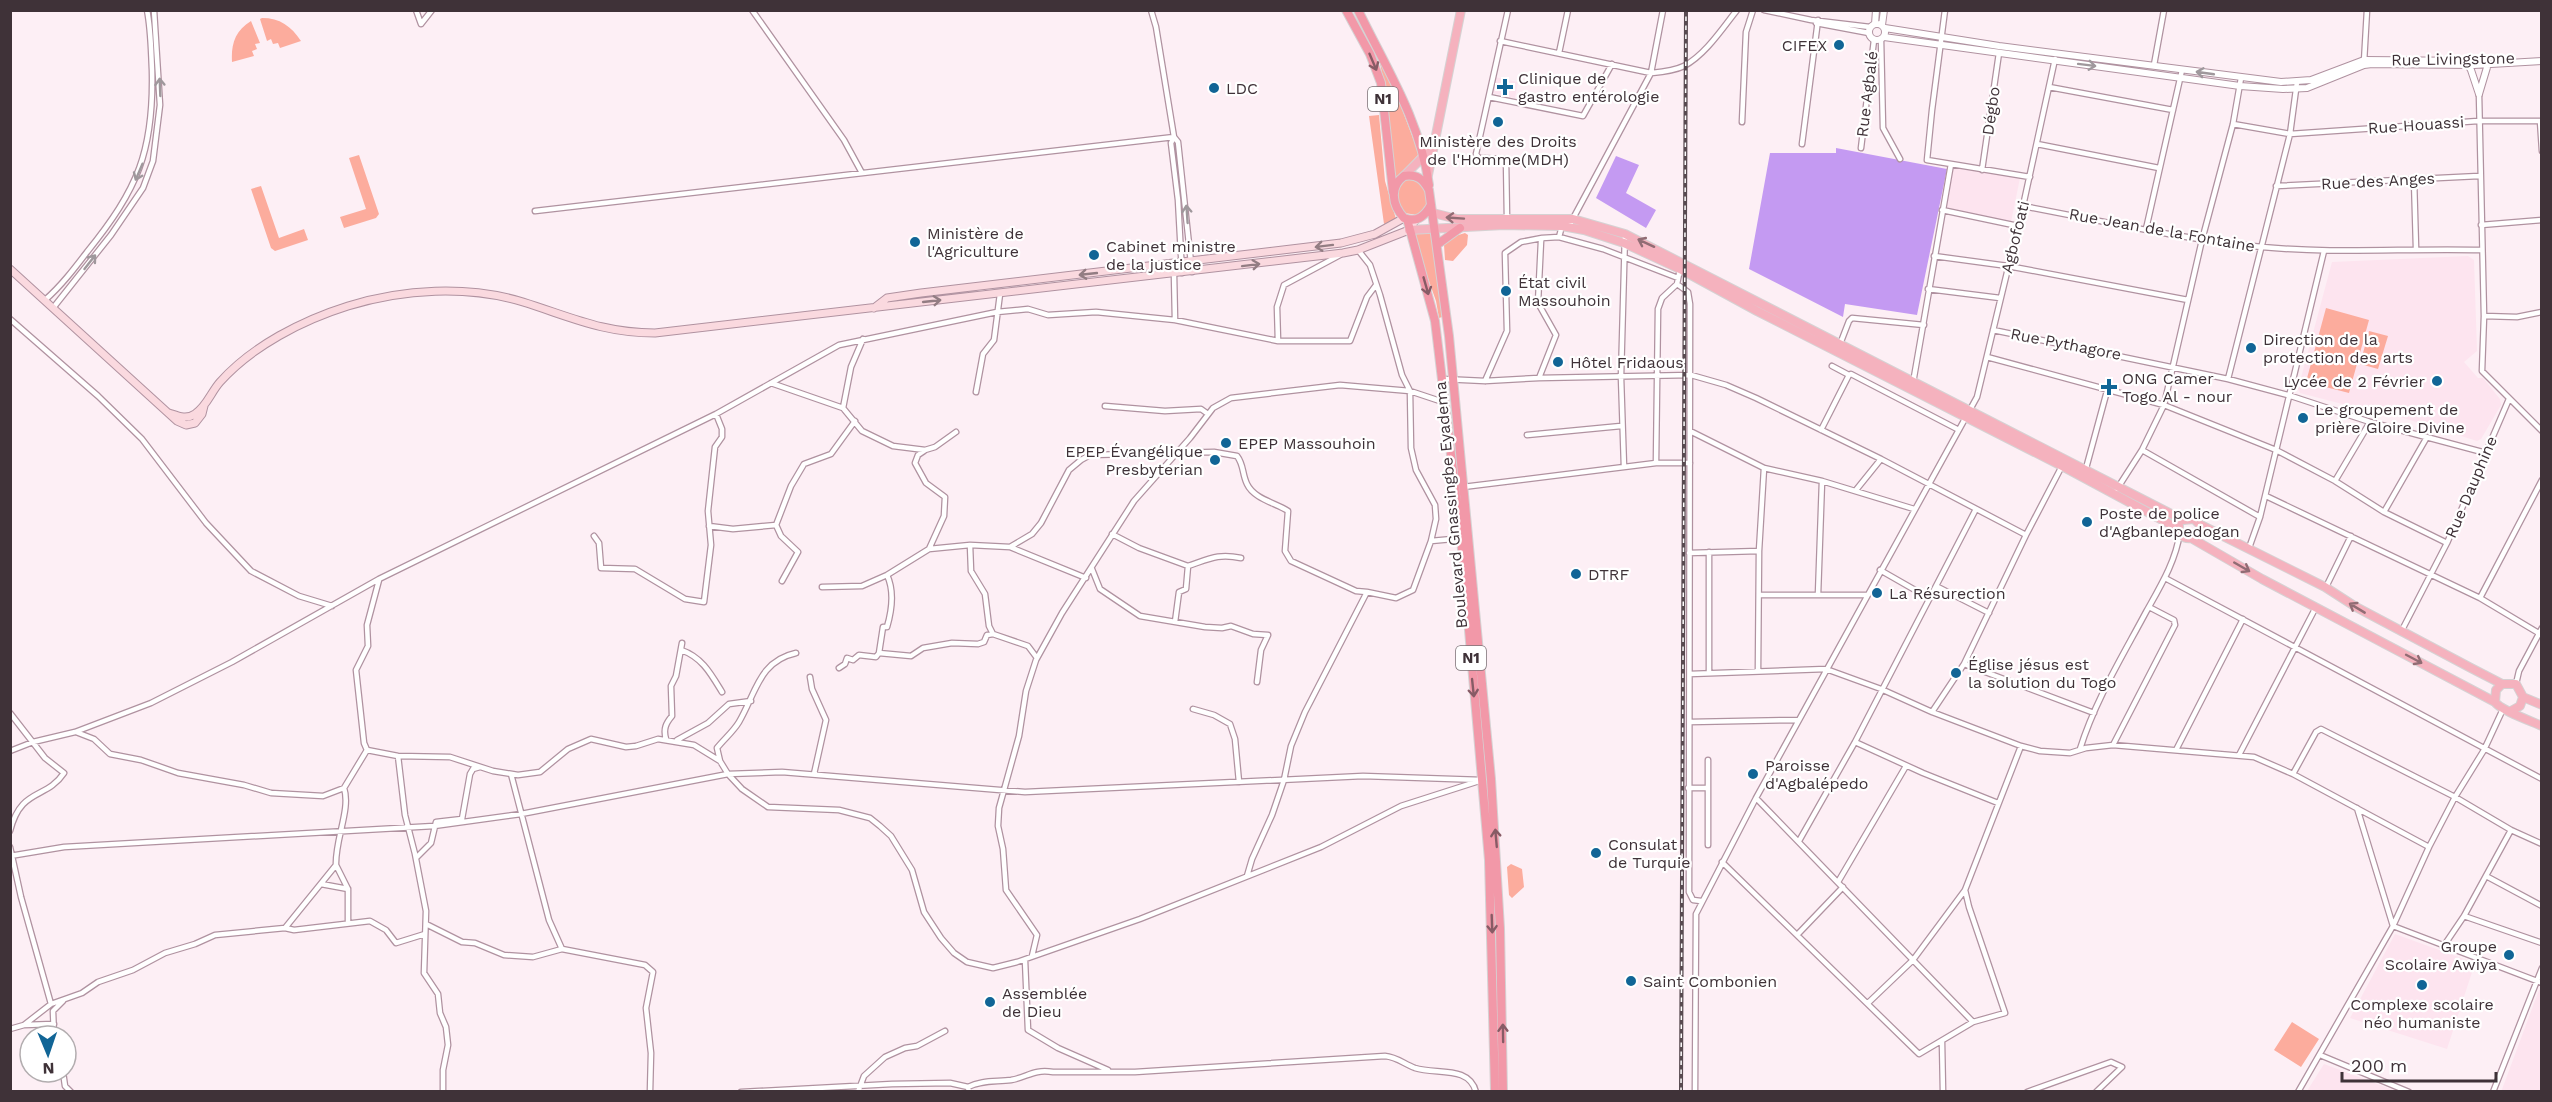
<svg xmlns="http://www.w3.org/2000/svg" width="2552" height="1102" font-family="'Work Sans',sans-serif">
<style>
.built{fill:#fde4ef}
.green{fill:#fcac9d}
.water{fill:#c49af2}
.lines{fill:none;stroke-linecap:round;stroke-linejoin:round}
.minor-casing{stroke:#b092a0;stroke-width:7}
.tertiary-casing{stroke:#b092a0;stroke-width:8}
.secondary-casing{stroke:#b092a0;stroke-width:9}
.primary-casing{stroke:#d5d2d3;stroke-width:10}
.trunk-casing{stroke:#d5d2d3;stroke-width:10}
.minor{stroke:#fff;stroke-width:4.5}
.tertiary{stroke:#fff;stroke-width:6}
.secondary{stroke:#fad9df;stroke-width:7}
.primary{stroke:#f5b2be;stroke-width:8}
.trunk{stroke:#f298a8;stroke-width:8}
.rail-casing{stroke:#584a50;stroke-width:4}
.rail{stroke:#fff;stroke-width:1.5;stroke-dasharray:4.5;stroke-linecap:butt}
.oneway{stroke:#875b65}
.oneway2{stroke:#9f989c}
.oneway3{stroke:#916c74}
.oneway4{stroke:#937d83}
.poi-dot{fill:#116596;stroke:#fff;stroke-width:2}
.labels{text-anchor:middle;dominant-baseline:central;stroke-width:4.5;stroke-linejoin:round;paint-order:stroke}
.shield{fill:#fff;stroke:#797074;stroke-width:1.5}
.shield-label{font-size:15px;font-weight:bold;fill:#3f3238}
.poi-label{font-size:16px;fill:#3f3238;stroke:#fff;text-anchor:start}
.street-label{font-size:16px;fill:#3f3238;stroke:#fff}
</style>
<rect width="100%" height="100%" fill="#fdeff5"/>
<!-- built -->
<path class="built" d="M1495 77 1518 82 1515 98 1492 93Z
M1953 166 2020 178 2011 222 1944 208Z
M2468 256 2474 260 2477 351 2464 362 2478 378H2483L2500 399 2501 405 2481 439 2477 441 2394 415 2386 407 2377 413 2300 393 2298 389 2332 262Z
M2395 934 2475 963 2447 1049 2350 1018Z
M2541 989V1091L2501 1092 2539 990Z
M2324 1064 2396 1091H2307Z"/>
<!-- green -->
<path class="green" d="M262 18C280 18 291 26 301 41L280 48 278 43 273 44 271 39 267 41 260 19Z
M251 21 260 43 255 44 257 49 252 51 254 56 232 62C231 44 235 31 251 21Z
M1379 59 1397 96 1419 154 1395 180 1387 96Z
M1379 115 1385 181 1396 219 1384 224 1369 116Z
M359 155 379 214 376 218 344 228 340 217 366 209 349 158Z
M1405 179H1415L1425 189 1427 204 1418 215 1404 213 1397 201 1398 186Z
M261 186 279 238 304 229 308 240 275 251 271 248 251 189Z
M1423 232 1432 233 1442 317 1439 318 1436 301 1412 233Z
M1465 233 1468 235 1467 245 1453 261 1445 260 1444 245 1455 236Z
M2326 308 2369 320 2349 393 2306 382Z
M2369 331 2388 336 2378 369 2360 364Z
M1511 864 1522 869 1524 887 1512 898 1509 895 1507 867Z
M2292 1022 2319 1039 2301 1067 2274 1050Z"/>
<!-- water -->
<path class="water" d="M1836 148 1947 169 1917 315 1845 304 1843 317 1749 269 1770 153H1836Z
M1616 156 1639 165 1626 193 1656 210 1646 228 1596 198Z"/>
<g class="lines">
<!-- minor casing -->
<g class="minor-casing">
<path id="minor" d="M416 10 421 24 432 10
M752 10 844 140 862 173
M1151 10 1156 27 1174 137 1171 143 1178 200 1182 273
M1764 10 1811 20 1870 27
M1945 10 1932 110 1927 160 2030 177
M1816 23 1869 33
M1881 39 1883 128 1900 159
M1500 41 1651 73C1662 72 1674 71 1684 66 1705 55 1722 29 1737 10
M1559 53 1568 10
M2364 62 2367 10
M2154 65 2164 10
M2049 87 2173 110
M2479 94 2484 316 2482 371 2542 431
M1489 97 1583 116 1612 64
M2540 121 2542 151
M1742 122 1746 32 1753 10
M2233 124 2290 134 2478 121H2542
M1174 137 1178 142 1192 272
M1802 144 1818 20
M2037 144 2159 168
M1861 148 1874 40
M1982 170 1999 53
M2414 179 2416 248
M2276 186 2479 176
M2023 206C2102 221 2181 239 2262 247 2335 254 2408 248 2481 250
M1942 210 2018 226
M535 211 1174 137
M1507 219 1506 159 1479 158 1476 154 1508 10
M2481 225 2542 220
M1569 226 1651 73 1663 10
M2146 229 2182 70
M1559 237 1603 249 1678 278
M1358 250 1370 265 1380 295 1402 375 1410 391 1411 448 1416 470 1435 505 1436 519 1431 541
M1934 256 2008 266 2188 300
M1174 274 1175 320
M1677 284 1688 292 1690 304 1689 892 1693 900 1701 901
M1928 289 2000 298
M45 300C61 286 74 269 87 252 138 189 154 151 152 70 151 51 151 30 147 10
M53 308 111 235 143 188 153 161 160 105 154 10
M2484 316 2517 317 2542 312
M10 319 98 396 142 439 206 523 251 571 299 596 332 606
M1993 330 2228 379 2288 395 2370 422 2486 453
M1278 341 1277 307 1284 285 1340 255
M1837 352 1849 321 1852 318 1924 325
M1987 357 2164 405 2276 450 2335 481 2384 512 2447 543
M1832 366 1849 375
M1539 378 1556 335 1538 303 1541 241 1542 238 1559 237 1562 226
M1443 379 1485 381 1539 378 1691 375 1726 385 1756 398 1881 459 2026 535
M2228 379 2290 134 2297 82
M1485 381 1507 331 1505 253 1521 242 1542 238
M771 383 843 408 862 431 893 446 925 450 935 447 956 432
M1913 383 1951 164
M976 392 983 354 994 340 1000 294
M1105 406 1165 411 1201 409 1208 414
M843 408 851 367 863 339
M1821 430 1849 375 1851 374 1957 429
M1690 431 1764 468 1822 481 1914 509
M1527 435 1621 426
M2142 450 2260 517
M924 451 918 455 915 463 926 483 945 497 944 516 929 549
M1656 463 1658 309 1662 298 1677 284 1680 269
M1624 467 1621 377 1625 234
M2085 472 2107 391
M2335 481 2370 422
M1463 487 1656 463H1690
M2117 489 2142 450 2164 405 2202 240 2233 124 2241 78
M1856 490 1881 459
M2266 496 2480 598 2542 635
M2384 512 2427 437
M709 526 733 529 776 525
M1112 534 1139 548 1188 566C1209 559 1218 553 1241 558
M594 536 599 543 601 568 635 569 685 599 704 602 711 545 708 511 715 447 722 437V429L716 414
M970 545 971 571 985 594 989 626 993 634 1028 646 1037 658
M1010 547 1086 578
M2249 548 2260 517 2324 251
M1689 553 1759 551
M1092 569 1100 589 1140 616 1205 627 1222 628 1231 626 1253 634 1268 635 1261 650 1257 682
M1880 570 1929 598
M2165 578 2542 779
M379 580 367 625 368 646 356 670 364 743 367 750 398 756 450 757 493 771 518 775 540 772 568 749 591 739 626 747 636 746 658 739 694 745 720 761 728 774 742 789 768 807 839 810 870 818 880 826 891 836 912 870 924 912 941 938 954 953 967 962 993 968 1017 962 1140 919 1321 847 1401 806 1479 781
M782 581 798 552 781 536 776 525 791 486 804 464 831 454 855 421
M1936 586 1989 613
M822 587 862 586 887 575 929 549 970 545 1010 547 1032 534 1041 523 1069 470 1081 460 1090 455 1214 452 1237 456C1244 465 1242 474 1247 484 1254 499 1276 503 1288 511L1285 551 1291 561 1356 591 1367 592
M2326 587 2351 536
M1759 595H1867
M1818 595 1822 481
M2480 598 2542 480
M1175 622 1179 592 1186 589 1188 566
M2401 632 2447 543 2509 399
M681 650C702 657 711 674 722 692
M879 653 883 627H887C892 610 894 590 887 575
M1964 664 2094 713
M839 668 845 664 847 658 853 660 859 655 876 657 879 653 911 656 923 648 952 643 978 644 984 642 987 635 993 634
M1758 670 1759 551 1764 468
M1709 672V552
M1690 674 1826 669 1881 689 1932 712 2021 746 2040 751 2070 753 2086 748 2113 745 2254 757 2293 774 2429 847
M810 677 812 689 826 720 814 774
M2516 684 2519 671 2542 628
M1193 709 1214 715 1230 724 1235 739 1239 782
M1932 712 1964 664 2026 535 2062 466
M10 713 45 758 64 773C46 800 21 787 10 831
M1690 722 1798 720
M76 732 94 739 110 754 141 760 178 773 244 785 271 793 323 796 344 788 367 750
M666 739C663 729 666 723 672 716L671 686 676 676 682 643
M677 740 708 723 729 704 751 701
M1855 742 1923 773 1998 803
M2113 745 2175 625 2174 620 2149 607
M2080 749C2095 701 2122 657 2146 612 2160 587 2176 561 2180 532
M2176 750 2243 619
M10 751 33 742 75 732 151 703 232 662 379 579 716 414 839 345 997 312 1028 309 1048 315 1096 312 1175 320 1278 341H1350L1367 297 1376 285
M2239 755 2316 607
M398 756 405 815 415 854 426 911 424 973 438 994 440 1013 446 1027 448 1045 443 1070V1092
M1708 760V845
M720 761 717 748C724 739 733 732 739 722 756 693 759 661 796 653
M511 774 549 920 562 949 645 965 653 972 646 1008 651 1053 650 1092
M2293 774 2316 732 2321 729 2455 797 2511 830 2542 844
M1688 788H1707
M1756 798 1973 1022
M2357 808 2393 926
M1799 841 1855 742 1976 509
M10 847 21 897 51 1004
M10 856 64 847 434 826 521 814 728 774 782 772 1025 792 1363 776 1482 780
M416 858 431 843 436 822 462 819 470 774 473 769 480 767
M1722 862 1919 1054 1973 1022 2005 1013 1969 907 1965 890
M336 865 348 889V922
M1247 876 1252 859 1272 815 1284 780 1291 746 1305 712 1367 592 1396 598 1413 590 1431 541 1463 538
M2486 876 2542 906
M1838 882 1906 766
M321 884 348 889
M2464 916 2542 943
M426 924 462 942 475 943 504 955 533 957 562 949
M2393 926 2542 983
M285 928 294 930 370 921 386 930 396 943 425 934
M1798 934 1843 887
M2443 947 2464 916 2511 830
M1032 956 1037 935 1006 890 1003 849 998 826 999 808 1019 736 1026 691 1036 660 1062 613 1134 501 1190 438 1213 408 1231 398 1340 385 1410 391 1446 403
M1025 960 1028 1030 1058 1048 1108 1070
M1868 1003 1913 960 1965 890 2021 746
M24 1025 54 1024
M10 1029 24 1025 51 1004 82 993 98 982 133 970 165 953 195 944 215 935 285 928 336 865C335 839 351 809 344 788
M54 1036 53 1011 63 1001
M1942 1042 1943 1092
M2320 1055 2409 1092
M63 1072 65 1086 71 1092
M741 1092 892 1084 950 1083 968 1087
M858 1092 864 1076 885 1057 905 1048 917 1046 945 1031
M969 1092 968 1087C981 1080 997 1082 1011 1080 1028 1077 1033 1069 1053 1072H1135L1385 1056C1397 1057 1404 1064 1415 1068 1436 1075 1469 1065 1476 1092
M1695 1092 1696 914 1756 798 1977 397 2023 206 2055 59
M2027 1092 2111 1062 2122 1067 2096 1092
M2298 1092 2393 926 2429 847 2455 797 2484 750 2503 709
M2493 1092 2542 968"/>
</g>
<!-- tertiary casing -->
<g class="tertiary-casing">
<path id="tertiary" d="M1869 32a8 8 0 1 1 16 0a8 8 0 1 1-16 0Z
M1875 24 1876 10
M1882 25 1884 10
M1885 28 1999 46 2281 82 2311 80 2364 60 2480 61
M1884 37 2240 86 2283 89 2307 88 2364 65 2372 64 2474 65 2542 61
M2468 65 2471 70 2479 94
M2479 94 2488 64"/>
</g>
<!-- secondary casing -->
<g class="secondary-casing">
<path id="secondary" d="M10 269 177 421 186 425 195 423 202 414 204 406
M874 308 887 298 921 293 1341 243 1375 234 1404 218
M169 413C178 416 186 420 195 414 207 406 211 392 220 382 252 346 303 320 348 306 403 289 467 285 523 302 571 317 603 333 655 333L1343 253 1358 250 1409 230 1416 219"/>
</g>
<!-- primary casing -->
<g class="primary-casing">
<path id="primary" d="M1428 175 1461 10
M1404 176 1424 156 1431 142
M1433 213 1457 219H1573L1625 234 2142 499 2183 520 2194 519 2199 524 2325 587 2356 607 2471 668 2502 684H2516L2523 697 2520 706 2511 711
M1409 230 1504 225 1562 226 1584 230 1624 243 1680 269 1757 311 2062 466 2179 529
M2179 526C2178 534 2183 539 2191 538L2262 579 2495 702C2500 710 2531 721 2542 726
M2523 697 2542 705
M2495 702 2496 690 2502 684"/>
</g>
<!-- trunk casing -->
<g class="trunk-casing">
<path id="trunk" d="M1346 10 1370 54 1381 83 1393 192
M1358 10C1386 68 1420 120 1429 185
M1431 205C1425 216 1417 223 1404 218 1392 205 1389 187 1404 176 1417 174 1423 179 1429 190L1449 336 1491 779 1500 928 1503 1092
M1407 219 1435 321 1461 538 1489 860 1495 1092
M1438 244 1460 228"/>
</g>
<!-- minor -->
<use href="#minor" class="minor"/>
<!-- tertiary -->
<use href="#tertiary" class="tertiary"/>
<!-- secondary -->
<use href="#secondary" class="secondary"/>
<!-- primary -->
<use href="#primary" class="primary"/>
<!-- trunk -->
<use href="#trunk" class="trunk"/>
<!-- rail casing -->
<g class="rail-casing">
<path id="rail" d="M1681 1092 1686 10"/>
</g>
<!-- rail -->
<use href="#rail" class="rail"/>
</g>
<!-- one-way arrows -->
<defs><path id="oneway-shaft" d="M-6 0H5M1.5-3L5.5 0L1.5 3" fill="none" stroke-width="1.6" stroke-linecap="round" stroke-linejoin="round" transform="scale(1.5)"/></defs>
<g class="oneway">
<use href="#oneway-shaft" transform="translate(1373 62) rotate(67)"/>
<use href="#oneway-shaft" transform="translate(1426 286) rotate(74)"/>
<use href="#oneway-shaft" transform="translate(1473 688) rotate(84)"/>
<use href="#oneway-shaft" transform="translate(1496 838) rotate(-95)"/>
<use href="#oneway-shaft" transform="translate(1492 924) rotate(88)"/>
<use href="#oneway-shaft" transform="translate(1503 1033) rotate(-91)"/>
</g>
<g class="oneway2">
<use href="#oneway-shaft" transform="translate(2087 65) rotate(7)"/>
<use href="#oneway-shaft" transform="translate(2205 73) rotate(-172)"/>
<use href="#oneway-shaft" transform="translate(160 87) rotate(-92)"/>
<use href="#oneway-shaft" transform="translate(139 172) rotate(113)"/>
<use href="#oneway-shaft" transform="translate(1187 214) rotate(-94)"/>
<use href="#oneway-shaft" transform="translate(90 262) rotate(-52)"/>
</g>
<g class="oneway3">
<use href="#oneway-shaft" transform="translate(1455 218) rotate(-176)"/>
<use href="#oneway-shaft" transform="translate(1646 243) rotate(-155)"/>
<use href="#oneway-shaft" transform="translate(2242 567) rotate(30)"/>
<use href="#oneway-shaft" transform="translate(2357 608) rotate(-149)"/>
<use href="#oneway-shaft" transform="translate(2414 659) rotate(28)"/>
</g>
<g class="oneway4">
<use href="#oneway-shaft" transform="translate(1324 246) rotate(173)"/>
<use href="#oneway-shaft" transform="translate(1251 265) rotate(-7)"/>
<use href="#oneway-shaft" transform="translate(1088 274) rotate(174)"/>
<use href="#oneway-shaft" transform="translate(932 301) rotate(-6)"/>
</g>
<!-- markers -->
<g class="poi-dot">
<circle cx="1839" cy="45" r="6"/>
<path d="M1502 78h6v6h6v6h-6v6h-6v-6h-6v-6h6z"/>
<circle cx="1214" cy="88" r="6"/>
<circle cx="1498" cy="122" r="6"/>
<circle cx="915" cy="242" r="6"/>
<circle cx="1094" cy="255" r="6"/>
<circle cx="1506" cy="291" r="6"/>
<circle cx="2251" cy="348" r="6"/>
<circle cx="1558" cy="362" r="6"/>
<circle cx="2437" cy="381" r="6"/>
<path d="M2106 378h6v6h6v6h-6v6h-6v-6h-6v-6h6z"/>
<circle cx="2303" cy="418" r="6"/>
<circle cx="1226" cy="443" r="6"/>
<circle cx="1215" cy="460" r="6"/>
<circle cx="2087" cy="522" r="6"/>
<circle cx="1576" cy="574" r="6"/>
<circle cx="1877" cy="593" r="6"/>
<circle cx="1956" cy="673" r="6"/>
<circle cx="1753" cy="774" r="6"/>
<circle cx="1596" cy="853" r="6"/>
<circle cx="2509" cy="955" r="6"/>
<circle cx="1631" cy="981" r="6"/>
<circle cx="2422" cy="985" r="6"/>
<circle cx="990" cy="1002" r="6"/>
</g>
<g class="labels">
<!-- shield labels -->
<g class="shield">
<rect x="1368" y="87" width="30" height="24" rx="4.5"/>
<rect x="1456" y="646" width="30" height="24" rx="4.5"/>
</g>
<g class="shield-label">
<text x="1383" y="99">N1</text>
<text x="1471" y="658">N1</text>
</g>
<!-- poi labels -->
<g class="poi-label">
<text x="1827" y="45" text-anchor="end">CIFEX</text>
<text x="1518" y="78">Clinique de<tspan x="1518" dy="18">gastro entérologie</tspan></text>
<text x="1226" y="88">LDC</text>
<text x="1498" y="141" text-anchor="middle">Ministère des Droits<tspan x="1498" dy="18">de l'Homme(MDH)</tspan></text>
<text x="927" y="233">Ministère de<tspan x="927" dy="18">l'Agriculture</tspan></text>
<text x="1106" y="246">Cabinet ministre<tspan x="1106" dy="18">de la justice</tspan></text>
<text x="1518" y="282">État civil<tspan x="1518" dy="18">Massouhoin</tspan></text>
<text x="2263" y="339">Direction de la<tspan x="2263" dy="18">protection des arts</tspan></text>
<text x="1570" y="362">Hôtel Fridaous</text>
<text x="2122" y="378">ONG Camer<tspan x="2122" dy="18">Togo Al - nour</tspan></text>
<text x="2425" y="381" text-anchor="end">Lycée de 2 Février</text>
<text x="2315" y="409">Le groupement de<tspan x="2315" dy="18">prière Gloire Divine</tspan></text>
<text x="1238" y="443">EPEP Massouhoin</text>
<text x="1203" y="451" text-anchor="end">EPEP Évangélique<tspan x="1203" dy="18">Presbyterian</tspan></text>
<text x="2099" y="513">Poste de police<tspan x="2099" dy="18">d'Agbanlepedogan</tspan></text>
<text x="1588" y="574">DTRF</text>
<text x="1889" y="593">La Résurection</text>
<text x="1968" y="664">Église jésus est<tspan x="1968" dy="18">la solution du Togo</tspan></text>
<text x="1765" y="765">Paroisse<tspan x="1765" dy="18">d'Agbalépedo</tspan></text>
<text x="1608" y="844">Consulat<tspan x="1608" dy="18">de Turquie</tspan></text>
<text x="2497" y="946" text-anchor="end">Groupe<tspan x="2497" dy="18">Scolaire Awiya</tspan></text>
<text x="1643" y="981">Saint Combonien</text>
<text x="1002" y="993">Assemblée<tspan x="1002" dy="18">de Dieu</tspan></text>
<text x="2422" y="1004" text-anchor="middle">Complexe scolaire<tspan x="2422" dy="18">néo humaniste</tspan></text>
</g>
<!-- street labels -->
<g class="street-label">
<text transform="translate(2453 59) rotate(-1)">Rue Livingstone</text>
<text transform="translate(1867 94) rotate(-83)">Rue Agbalé</text>
<text transform="translate(1991 111) rotate(-82)">Dégbo</text>
<text transform="translate(2416 125) rotate(-4)">Rue Houassi</text>
<text transform="translate(2378 181) rotate(-3)">Rue des Anges</text>
<text transform="translate(2162 230) rotate(10)">Rue Jean de la Fontaine</text>
<text transform="translate(2015 237) rotate(-76)">Agbofoati</text>
<text transform="translate(2066 344) rotate(11)">Rue Pythagore</text>
<text transform="translate(2471 487) rotate(-67)">Rue Dauphine</text>
<text transform="translate(1451 505) rotate(-95)">Boulevard Gnassingbe Eyadema</text>
</g>
</g>
<!-- border -->
<rect width="2552" height="1102" fill="none" stroke="#3f3238" stroke-width="24"/>
<!-- north arrow -->
<g transform="translate(48 1054) rotate(178)"><circle r="28" fill="#ffffff" stroke="#b2adaf" stroke-width="1.5"/>
<path d="M0-4.5L10 22L0 15L-10 22Z" fill="#116596"/>
<text y="-9" font-size="16" font-weight="bold" text-anchor="middle" fill="#3f3238">N</text>
</g>
<!-- scale -->
<path d="M2342 1072v9h154v-9" fill="none" stroke="#3f3238" stroke-width="3"/>
<text x="2351" y="1072" font-size="18" fill="#3f3238" stroke="#ffffff" stroke-width="4.5" paint-order="stroke">200 m</text>
</svg>
